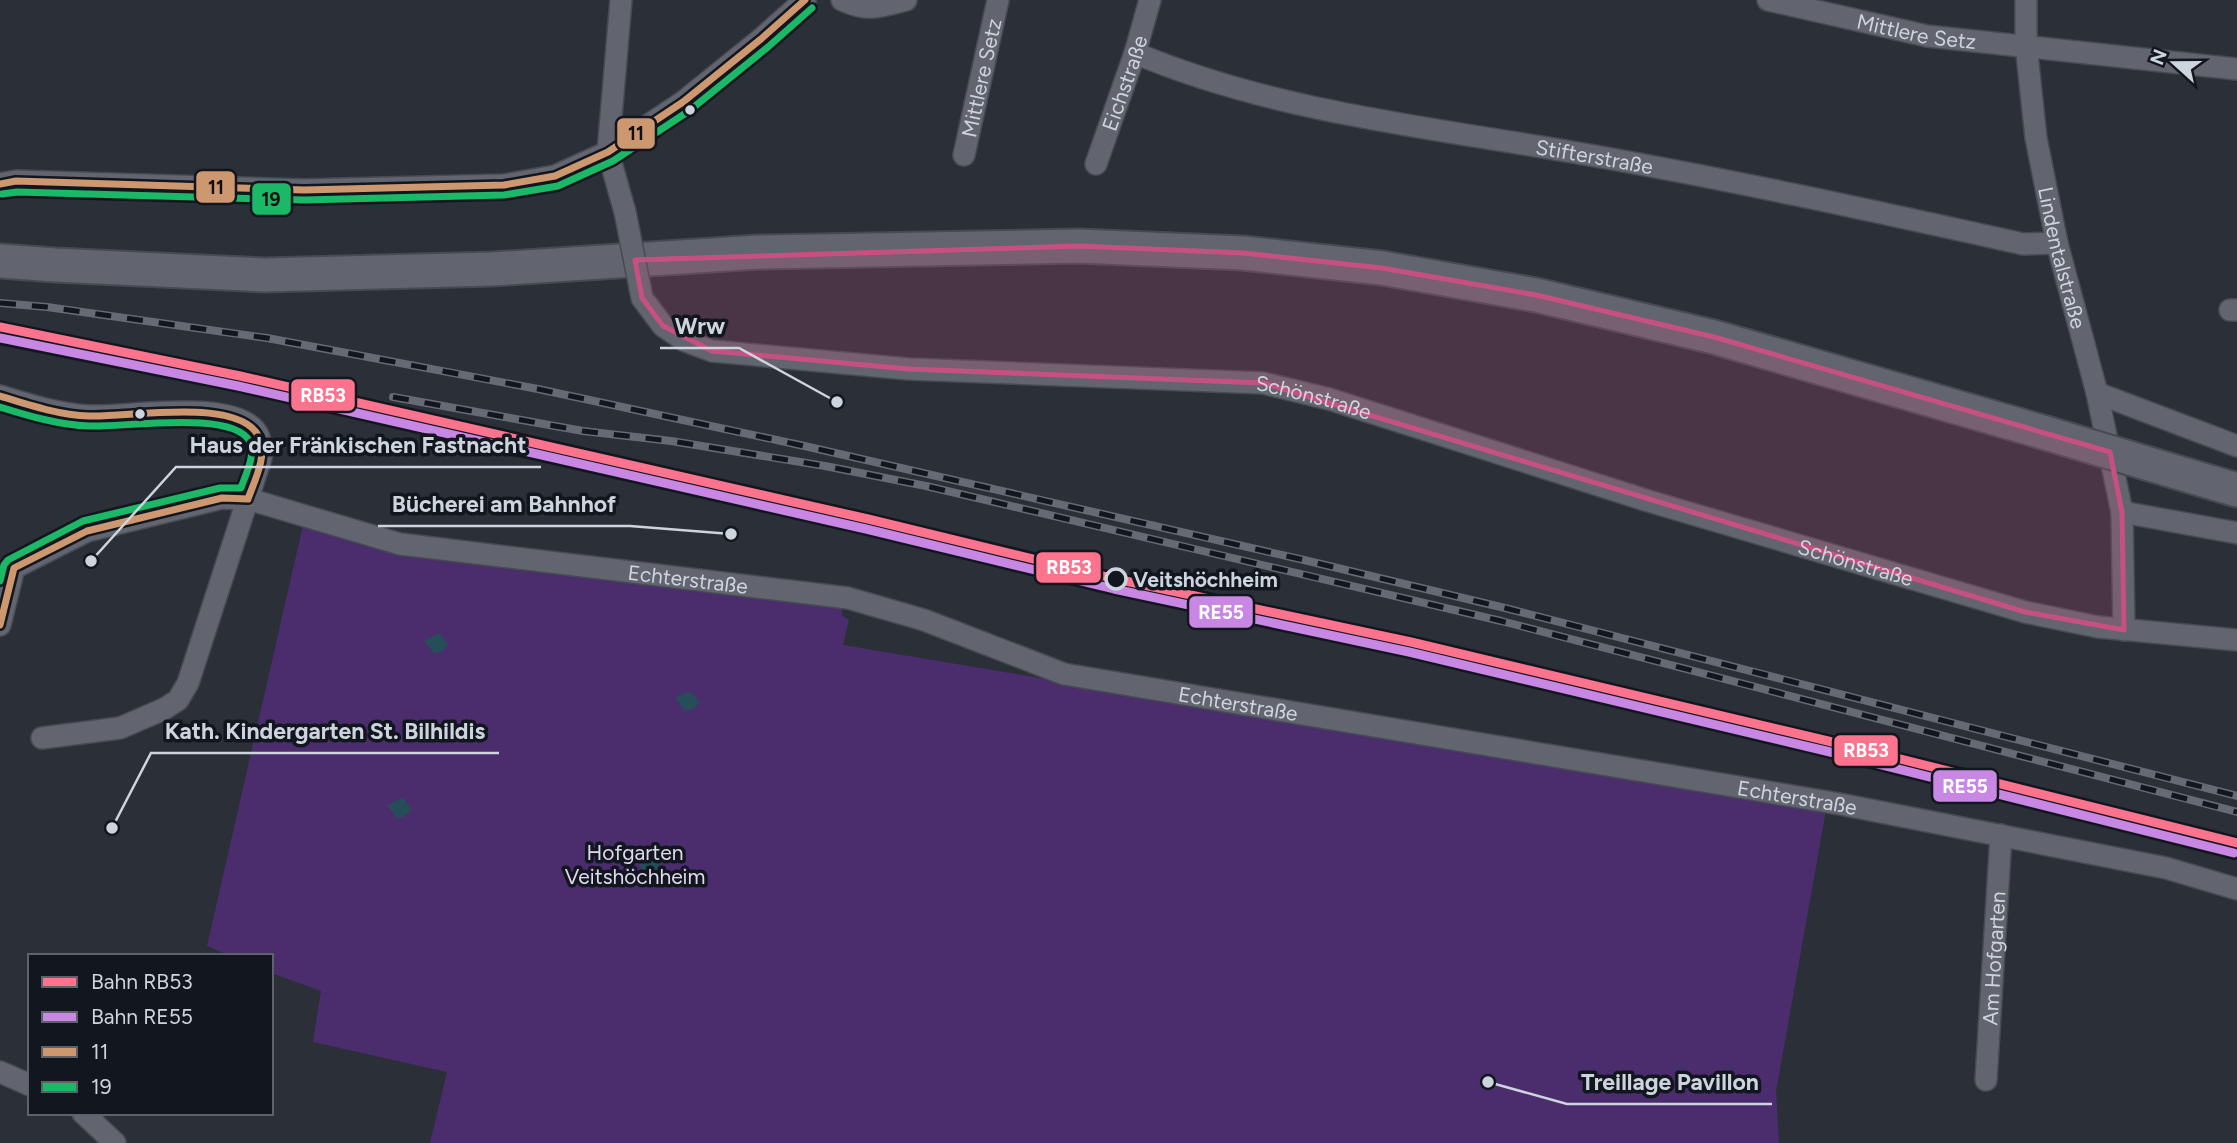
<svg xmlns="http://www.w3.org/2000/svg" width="2237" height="1143" font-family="Figtree,sans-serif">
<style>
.green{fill:#4b2d6e}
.water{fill:#264e5a}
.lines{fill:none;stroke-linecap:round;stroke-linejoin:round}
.street-casing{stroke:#464a52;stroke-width:24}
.primary-casing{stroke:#464a52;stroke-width:37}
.street{stroke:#62656f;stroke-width:21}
.primary{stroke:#62656f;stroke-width:33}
.rail-casing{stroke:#666a74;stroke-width:8}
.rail{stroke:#12161e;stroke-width:5;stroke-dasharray:16;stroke-linecap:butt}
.street-bridge-casing{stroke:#464a52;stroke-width:24;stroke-linecap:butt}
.primary-bridge-casing{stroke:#464a52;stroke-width:37;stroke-linecap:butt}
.street-bridge{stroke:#62656f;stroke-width:21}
.primary-bridge{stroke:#62656f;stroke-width:33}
.bus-1-casing{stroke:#12161e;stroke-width:12}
.bus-2-casing{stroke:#12161e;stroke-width:12}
.bus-1{stroke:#cd976f;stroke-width:7}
.bus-2{stroke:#1ab867;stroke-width:7}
.rail-1-casing{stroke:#12161e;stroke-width:14}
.rail-2-casing{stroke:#12161e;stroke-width:14}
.rail-1{stroke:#fc738d;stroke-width:9}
.rail-2{stroke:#c787e3;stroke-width:9}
.marked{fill:#c65082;fill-opacity:0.2;stroke:#c65082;stroke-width:5;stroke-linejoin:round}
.bus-dot{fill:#ced4de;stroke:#12161e;stroke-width:2.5}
.stop-dot{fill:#12161e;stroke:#ced4de;stroke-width:3.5}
.labels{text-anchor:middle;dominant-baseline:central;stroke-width:7;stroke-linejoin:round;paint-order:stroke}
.street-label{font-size:21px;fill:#ced4de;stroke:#12161e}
.stop-label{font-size:21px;font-weight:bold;fill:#ced4de;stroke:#12161e;text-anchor:start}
.park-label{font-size:21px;fill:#e1d8ef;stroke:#12161e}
.leader{fill:none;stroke:#ced4de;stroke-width:2.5}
.callout-dot{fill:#ced4de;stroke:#12161e;stroke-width:2.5}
.callout-label{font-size:23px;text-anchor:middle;font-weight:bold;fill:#ced4de;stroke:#12161e;stroke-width:7;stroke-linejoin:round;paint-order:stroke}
.line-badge{stroke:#12161e;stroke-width:2.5}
.badge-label{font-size:19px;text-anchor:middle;font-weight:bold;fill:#fff}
.pale-badge-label{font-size:19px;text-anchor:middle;font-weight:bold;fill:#111}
</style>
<rect width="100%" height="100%" fill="#2b2f38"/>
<!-- green -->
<path class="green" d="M303 525 396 555 584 575 842 608V615L849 620 843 645 1826 810 1776 1092 1779 1143H430L447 1072 313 1042 321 991 271 973V956H231L207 946Z"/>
<!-- water -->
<path class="water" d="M439 633 449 645 439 653H434L424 641Z
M691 692 700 703 691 710 685 711 676 699 679 695Z
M403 798 412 810 403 817 397 818 387 805Z
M653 857 663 868 654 876H648L638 864 641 860Z"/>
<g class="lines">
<!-- street casing -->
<g class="street-casing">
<g id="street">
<path d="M621 0 608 152 625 212"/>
<path d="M842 0C867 12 880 7 906 0"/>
<path id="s1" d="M1768 0 1927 36 2237 69"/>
<path id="s2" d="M2026 0V45L2036 138 2057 243 2097 393 2122 512 2124 630"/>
<path id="s3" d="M1135 53C1273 111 1425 127 1572 152 1724 178 1873 211 2023 244L2057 243"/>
<path id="s4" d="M964 155 998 0"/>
<path id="s5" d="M1096 164 1135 53 1150 0"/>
<path d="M0 184 16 181 304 190 504 185 555 176 608 152 683 102 761 39 805 0"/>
<path id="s6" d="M642 298 663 326 685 341 712 351 908 369 1263 383 1329 399 1645 500 2025 612 2098 627 2237 640"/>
<path d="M2230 310H2237"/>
<path d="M2097 393 2237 446"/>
<path d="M0 396C29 405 59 414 89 416 125 418 243 396 259 437 261 443 261 452 261 458L188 683 178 700 164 709 120 728 42 738"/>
<path d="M2122 512 2237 533"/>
<path id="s7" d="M0 625 14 568 87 531 222 498 248 499 400 544 848 598 924 620 1064 674 1840 804 2166 868 2237 889"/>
<path d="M0 1072 30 1085"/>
<path id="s8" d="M1986 1080 2001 835"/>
<path d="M83 1113 115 1143"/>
</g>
</g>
<!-- primary casing -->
<g class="primary-casing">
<path id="primary" d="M0 261 55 265 265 275 492 269 759 252 1079 246 1243 253 1382 268 1536 295 1714 337 2046 433
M2176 472 2237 490"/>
</g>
<!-- street -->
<use href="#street" class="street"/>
<!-- primary -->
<use href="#primary" class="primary"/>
<!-- rail casing -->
<g class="rail-casing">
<path id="rail" d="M0 303 47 307 267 338 538 389 809 447 1304 560 1505 608 2237 796
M393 397 583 431 671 441 825 466 926 486 1501 621 2237 812"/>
</g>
<!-- rail -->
<use href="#rail" class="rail"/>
<!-- street-bridge casing -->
<g class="street-bridge-casing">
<path id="street-bridge" d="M625 212 642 298"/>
</g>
<!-- primary-bridge casing -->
<g class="primary-bridge-casing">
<path id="primary-bridge" d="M2046 433 2176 472"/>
</g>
<!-- street-bridge -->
<use href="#street-bridge" class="street-bridge"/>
<!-- primary-bridge -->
<use href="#primary-bridge" class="primary-bridge"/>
<!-- bus-1 casing -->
<g class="bus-1-casing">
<path id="bus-1" d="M0 184 16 181 304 190 504 185 555 176 608 152 683 102 761 39 805 0
M0 396C29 405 59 415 89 416 128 418 239 396 259 437 268 455 254 482 248 499
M0 625 14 568 87 531 222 498 248 499"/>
</g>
<!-- bus-2 casing -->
<g class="bus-2-casing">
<path id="bus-2" d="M2 194 17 192 304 200 504 195 558 186 613 161 689 111 768 47 812 8
M0 407C29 416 59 425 89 426 121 428 234 409 250 442 256 455 245 476 241 488H220L83 521 8 560 4 565 0 581"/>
</g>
<!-- bus-1 -->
<use href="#bus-1" class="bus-1"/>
<!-- bus-2 -->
<use href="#bus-2" class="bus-2"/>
<!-- rail-1 casing -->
<g class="rail-1-casing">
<path id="rail-1" d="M0 327 240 376 868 519 1116 579 1411 642 1828 741 2237 843"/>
</g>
<!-- rail-2 casing -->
<g class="rail-2-casing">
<path id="rail-2" d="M0 338 238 386 866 529 1114 589 1409 652 1826 751 2234 853"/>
</g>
<!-- rail-1 -->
<use href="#rail-1" class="rail-1"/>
<!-- rail-2 -->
<use href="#rail-2" class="rail-2"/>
</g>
<!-- marked area -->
<path class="marked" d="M1079 246 1243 253 1382 268 1536 295 1714 337 2110 452 2122 512 2124 630 2025 612 1263 383 908 369 712 351 663 326 642 298 635 260Z"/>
<!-- markers -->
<g class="bus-dot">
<circle cx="690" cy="110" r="6"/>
<circle cx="140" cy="414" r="6"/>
</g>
<circle class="stop-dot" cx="1116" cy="579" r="10"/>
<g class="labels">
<!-- street labels -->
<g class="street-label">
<text stroke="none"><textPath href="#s1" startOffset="152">Mittlere Setz</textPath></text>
<text stroke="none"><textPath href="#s4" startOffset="79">Mittlere Setz</textPath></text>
<text stroke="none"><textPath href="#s5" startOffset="86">Eichstraße</textPath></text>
<text stroke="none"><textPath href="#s3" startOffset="472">Stifterstraße</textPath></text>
<text stroke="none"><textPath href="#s2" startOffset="261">Lindentalstraße</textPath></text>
<text stroke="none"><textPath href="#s6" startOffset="695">Schönstraße</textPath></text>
<text stroke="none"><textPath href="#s6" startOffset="1262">Schönstraße</textPath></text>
<text stroke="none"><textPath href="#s7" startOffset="754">Echterstraße</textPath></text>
<text stroke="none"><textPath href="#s7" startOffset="1321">Echterstraße</textPath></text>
<text stroke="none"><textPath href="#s7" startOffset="1888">Echterstraße</textPath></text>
<text stroke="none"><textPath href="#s8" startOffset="122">Am Hofgarten</textPath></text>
</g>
<!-- stop labels -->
<g class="stop-label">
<text x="1133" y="579">Veitshöchheim</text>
</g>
<!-- park labels -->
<g class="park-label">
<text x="635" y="852">Hofgarten<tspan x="635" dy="24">Veitshöchheim</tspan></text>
</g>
</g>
<!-- callouts -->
<path class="leader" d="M837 402L739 348H660M91 561L176 467H541M731 534L630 526H378M112 828L151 753H499M1488 1082L1567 1104H1772"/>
<g class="callout-dot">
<circle cx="837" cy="402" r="7"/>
<circle cx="91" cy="561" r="7"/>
<circle cx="731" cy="534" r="7"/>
<circle cx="112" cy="828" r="7"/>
<circle cx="1488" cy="1082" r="7"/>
</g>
<g class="callout-label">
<text x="700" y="334">Wrw</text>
<text x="358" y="453">Haus der Fränkischen Fastnacht</text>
<text x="504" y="512">Bücherei am Bahnhof</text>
<text x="325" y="739">Kath. Kindergarten St. Bilhildis</text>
<text x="1670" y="1090">Treillage Pavillon</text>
</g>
<g class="line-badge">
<rect x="616" y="117" width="40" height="33" rx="7" fill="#cd976f"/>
<rect x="195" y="170" width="41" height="34" rx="7" fill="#cd976f"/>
<rect x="251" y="182" width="41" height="34" rx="7" fill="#1ab867"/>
<rect x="290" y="378" width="66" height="34" rx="7" fill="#fc738d"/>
<rect x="1035" y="551" width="67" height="33" rx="7" fill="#fc738d"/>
<rect x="1188" y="595" width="66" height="34" rx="7" fill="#c787e3"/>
<rect x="1833" y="734" width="66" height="33" rx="7" fill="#fc738d"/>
<rect x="1932" y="769" width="66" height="34" rx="7" fill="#c787e3"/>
</g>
<g class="badge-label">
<text x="323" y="402">RB53</text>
<text x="1069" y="574">RB53</text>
<text x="1221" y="619">RE55</text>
<text x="1866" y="757">RB53</text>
<text x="1965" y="793">RE55</text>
</g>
<g class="pale-badge-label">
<text x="636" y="140">11</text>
<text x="216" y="194">11</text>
<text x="271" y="206">19</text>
</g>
<!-- legend -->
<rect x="28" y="954" width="245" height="161" fill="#12161e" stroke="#5d626b" stroke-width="2"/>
<rect x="42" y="977" width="35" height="10" fill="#fc738d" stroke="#5d626b" stroke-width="2"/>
<text x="91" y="989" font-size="21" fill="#ced4de">Bahn RB53</text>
<rect x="42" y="1012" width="35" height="10" fill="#c787e3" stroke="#5d626b" stroke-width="2"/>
<text x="91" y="1024" font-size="21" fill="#ced4de">Bahn RE55</text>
<rect x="42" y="1047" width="35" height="10" fill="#cd976f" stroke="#5d626b" stroke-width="2"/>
<text x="91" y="1059" font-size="21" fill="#ced4de">11</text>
<rect x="42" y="1082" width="35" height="10" fill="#1ab867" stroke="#5d626b" stroke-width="2"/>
<text x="91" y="1094" font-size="21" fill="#ced4de">19</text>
<!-- north arrow -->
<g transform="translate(2174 63) rotate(291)" stroke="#12161e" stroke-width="5" paint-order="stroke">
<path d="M0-5L12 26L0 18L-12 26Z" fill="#ced4de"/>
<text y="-10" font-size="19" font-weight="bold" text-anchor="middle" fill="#ced4de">N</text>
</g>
</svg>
